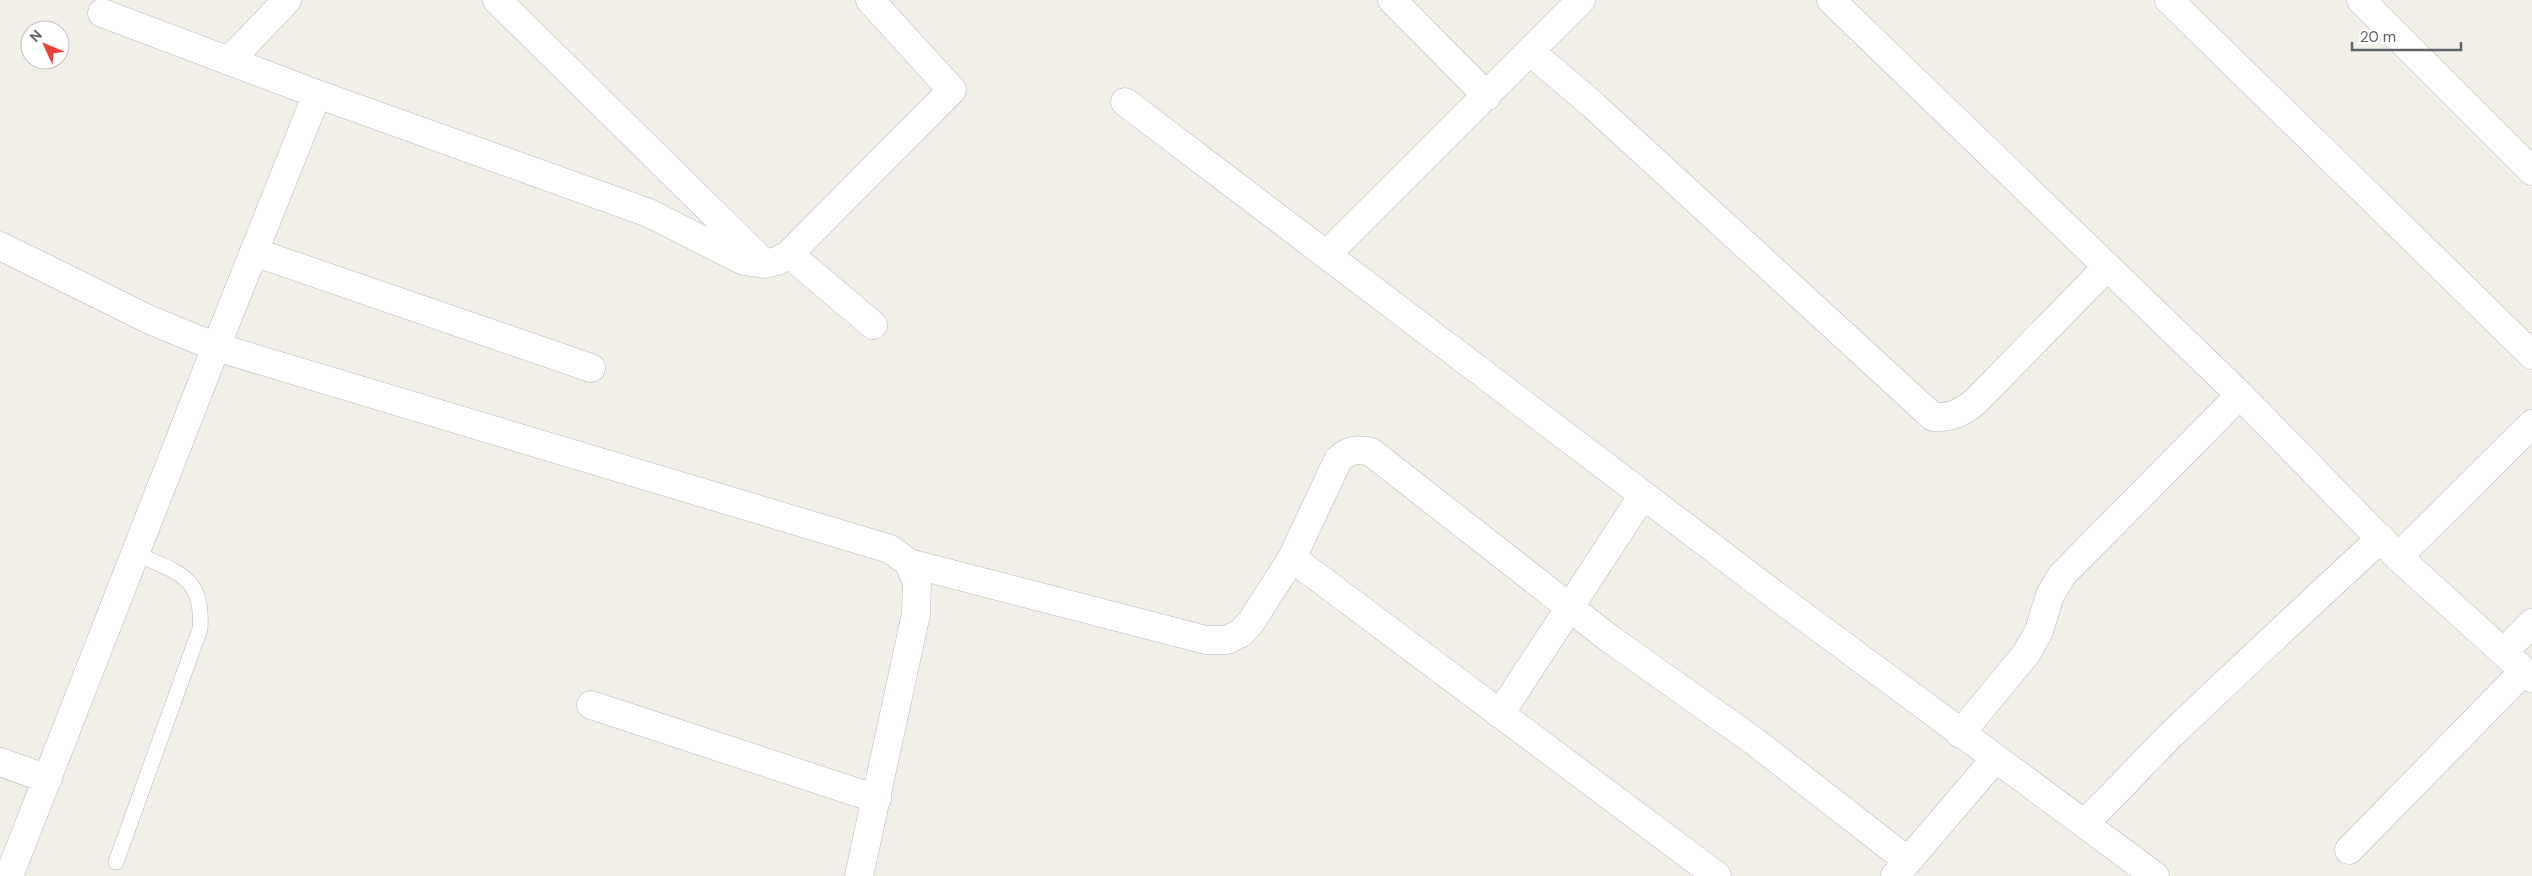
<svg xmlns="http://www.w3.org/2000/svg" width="2532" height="876" font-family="'DM Sans',sans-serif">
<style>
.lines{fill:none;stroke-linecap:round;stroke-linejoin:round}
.lane-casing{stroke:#b5b8bc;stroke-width:16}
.street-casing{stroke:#b5b8bc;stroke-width:29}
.lane{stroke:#fff;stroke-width:15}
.street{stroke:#fff;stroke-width:28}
</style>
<rect width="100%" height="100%" fill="#f1efe8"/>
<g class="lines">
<!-- lane casing -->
<g class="lane-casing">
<path id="lane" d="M116 862 200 629C204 575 177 573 135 553"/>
</g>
<!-- street casing -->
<g class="street-casing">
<path id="street" d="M497 0 763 262
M1392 0 1487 96
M1831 0 2240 395 2398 557 2532 678
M2169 0 2532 355
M2361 0 2532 171
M102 13 317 94 649 213 744 261 765 264 777 261 789 254 952 90 870 0
M1531 52 1593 105 1933 417C1951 418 1961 413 1975 402L2106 268
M229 61 287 0
M1125 102 1783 601 2155 876
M0 246 150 320 216 347 890 549 909 563 917 584 916 614 859 876
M254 252 591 368
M789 254 873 325
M1327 254 1581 0
M2398 557 2532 424
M1292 558 1717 876
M909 563 1206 640H1227L1241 633 1251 622 1292 558 1338 460C1349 449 1357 449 1371 452L1610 639 1754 741 1908 861
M2504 652 2532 623
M591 705 877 799
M1500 714 1643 495
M1960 734 2026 654 2039 631 2050 595 2062 575 2240 395
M0 762 48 779
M2084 823C2116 794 2144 761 2175 731 2243 666 2312 602 2381 538
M2349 850 2524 671
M9 876 216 347 317 94
M1895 876 1995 759"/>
</g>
<!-- lane -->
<use href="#lane" class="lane"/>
<!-- street -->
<use href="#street" class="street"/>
</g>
<!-- north arrow -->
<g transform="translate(45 45) rotate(314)"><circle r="24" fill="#ffffff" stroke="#bfc1c3"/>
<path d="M0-4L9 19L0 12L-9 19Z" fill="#ea4335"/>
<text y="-8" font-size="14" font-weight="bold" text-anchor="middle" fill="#5f6368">N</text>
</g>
<!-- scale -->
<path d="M2352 42v8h109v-8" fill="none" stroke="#5f6368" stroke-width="2.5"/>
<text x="2360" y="42" font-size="15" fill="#5f6368" stroke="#ffffff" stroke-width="4" paint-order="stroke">20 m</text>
</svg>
